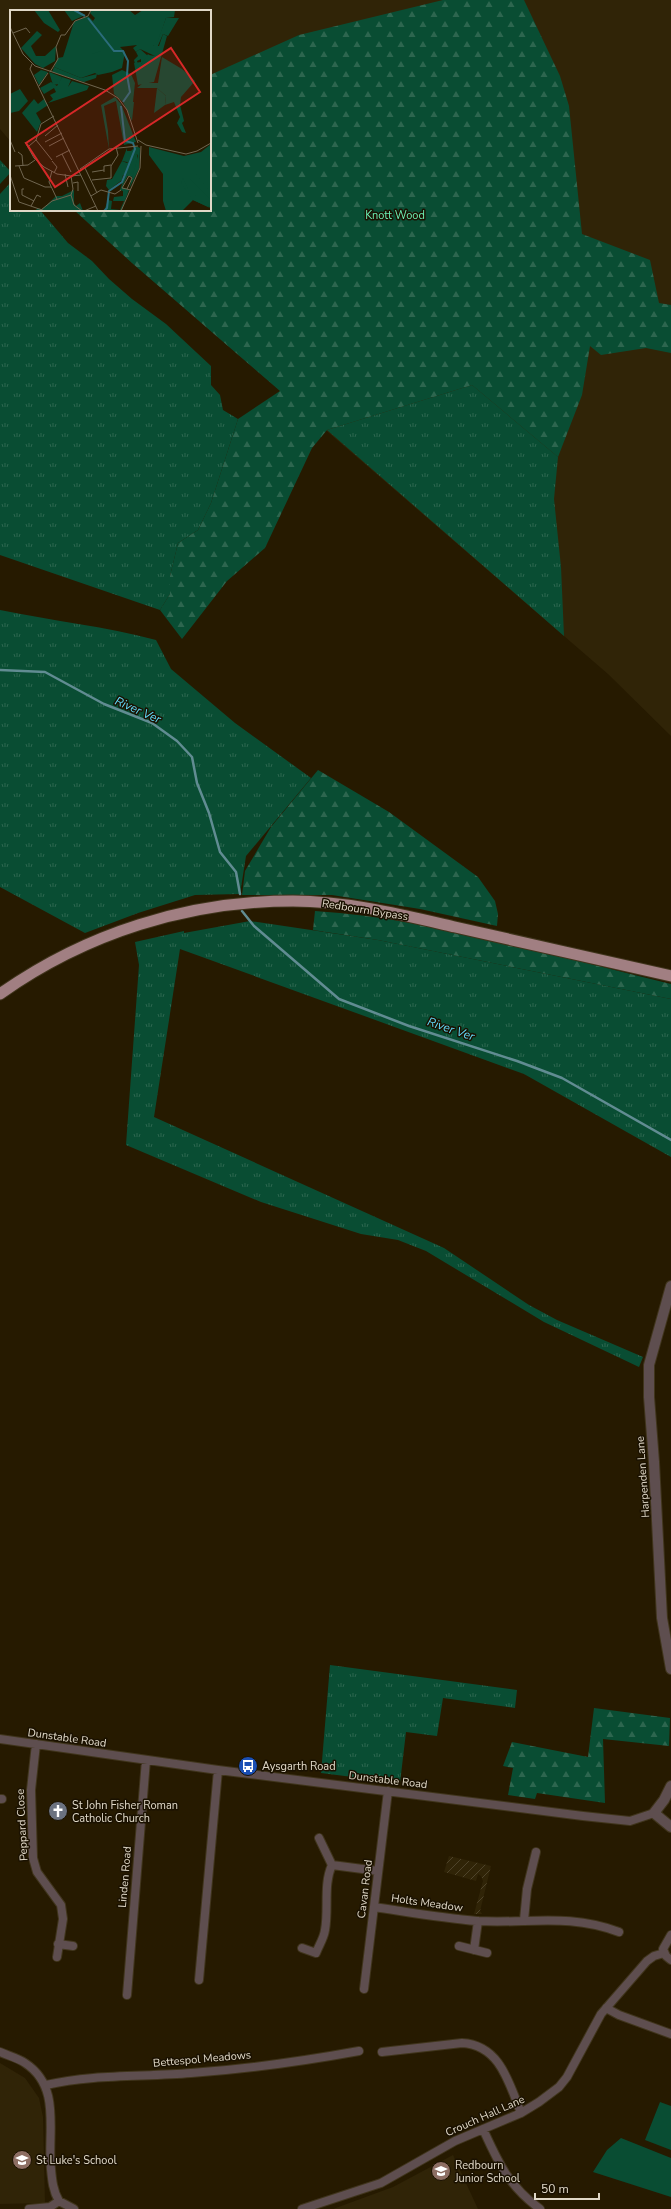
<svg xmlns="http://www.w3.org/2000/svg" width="671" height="2209" font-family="'Nunito Sans',sans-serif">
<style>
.built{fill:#302407}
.industrial{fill:url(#industrial-furrows)}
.grass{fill:url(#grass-tufts)}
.forest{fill:url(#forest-firs)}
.garden{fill:#094d33}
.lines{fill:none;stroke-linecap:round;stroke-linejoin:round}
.stream{stroke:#618c92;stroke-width:2.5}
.minor-casing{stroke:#40351c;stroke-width:10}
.tertiary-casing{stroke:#40351c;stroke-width:12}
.primary-casing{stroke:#40351c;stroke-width:13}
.minor{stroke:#5e4e4f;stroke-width:8}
.tertiary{stroke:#5e4e4f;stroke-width:10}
.primary{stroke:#a17f82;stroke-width:11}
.labels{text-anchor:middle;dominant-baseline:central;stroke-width:3;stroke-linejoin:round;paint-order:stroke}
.park-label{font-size:11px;fill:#6bf0b4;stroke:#1a1100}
.street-label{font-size:11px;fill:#e0d8c7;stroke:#1a1100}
.poi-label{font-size:11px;fill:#e0d8c7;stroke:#1a1100;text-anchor:start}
.water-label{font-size:12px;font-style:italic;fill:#62ddfc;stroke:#1a1100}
.inset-river{fill:none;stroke:#2b6c7b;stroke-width:2}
.inset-road{fill:none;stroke:#706650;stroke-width:1}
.view{fill:#d62828;fill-opacity:0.15;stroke:#d62828;stroke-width:2}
.inset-edge{fill:none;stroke:#e0d8c7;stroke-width:2}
</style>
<defs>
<pattern id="industrial-furrows" width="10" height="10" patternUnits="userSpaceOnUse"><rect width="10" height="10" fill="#302407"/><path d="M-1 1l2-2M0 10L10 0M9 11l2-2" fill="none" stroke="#4e432a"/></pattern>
<pattern id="grass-tufts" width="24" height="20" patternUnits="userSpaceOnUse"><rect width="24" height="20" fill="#094d33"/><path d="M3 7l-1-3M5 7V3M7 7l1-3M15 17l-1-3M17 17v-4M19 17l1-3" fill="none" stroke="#2d664f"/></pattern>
<pattern id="forest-firs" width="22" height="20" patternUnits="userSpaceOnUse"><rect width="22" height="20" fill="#094d33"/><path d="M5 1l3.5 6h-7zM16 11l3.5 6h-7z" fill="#2d664f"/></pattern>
</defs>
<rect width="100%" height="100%" fill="#261a00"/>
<!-- built -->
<path class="built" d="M0 0H671V736L608 674 132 263 74 210H210V11H11V142L0 129Z
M0 2063 25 2078 39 2098 43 2117 45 2203 0 2204Z
M453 2155 478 2209H333L393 2187Z"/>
<!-- industrial -->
<path class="industrial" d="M449 1856 491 1866 480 1911 482 1914H474L483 1881 481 1876 478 1874 476 1881 444 1872Z"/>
<!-- grass -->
<path class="grass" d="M0 160 11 172 0 184Z
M11 182V210H40L68 243 92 261 109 279 132 299 166 324 211 366V385L220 395 223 410 238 419 211 503 198 530 178 543 170 576V594L160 610 0 555V194Z
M472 385 558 457 554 499 561 567 564 636 327 430Z
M0 610C52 621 105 626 156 640L171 669 235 723 311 778 246 856 240 894 195 895 138 913 85 933 0 887Z
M250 921 378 940 671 999V1157L524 1074 180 949 154 1117 444 1248 529 1305 557 1320 643 1357 639 1367 544 1322 426 1251 398 1240 361 1234 261 1202 126 1145 139 965 135 942 184 931V933Z
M330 1665 517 1690 515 1708 443 1698 437 1736 406 1732 400 1783 321 1773Z"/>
<!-- forest -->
<path class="forest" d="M443 0H524L560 76 569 106 582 234 650 260 659 303 671 305V353L646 348 601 355 590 346 582 395 558 457 472 385 327 430 312 448 265 548 227 581 182 639 160 610 170 594V576L178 543 198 530 211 503 238 419 280 391 132 263 74 210H210V75L299 35Z
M318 770 389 812 478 877 495 901 498 914 497 926 420 909 332 895H242L245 871 271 827Z
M315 911C436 919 554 956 671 984V999L378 940 313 930Z
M594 1708 670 1718 669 1746 603 1739 605 1803 537 1793 535 1799 508 1795 513 1768 503 1766 512 1742 588 1757Z"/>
<!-- garden -->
<path class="garden" d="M660 2102 671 2106V2150L645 2140Z
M621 2138 671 2158V2197L593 2172 607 2150Z"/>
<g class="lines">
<!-- stream -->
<path class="stream" d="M0 670 45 672 104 704 152 723 177 741 192 757 197 783 209 813 220 852 236 872 240 894
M242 911 254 926 339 999 409 1026 517 1061 562 1078 671 1140"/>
<!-- minor casing -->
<g class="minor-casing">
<path id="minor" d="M0 1739 218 1770 583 1816 630 1821 654 1813
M36 1744 31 1790 33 1858 37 1872 61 1905 63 1919 57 1957
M0 1799H2
M319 1838 332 1865
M374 1907C408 1912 442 1918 477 1921 529 1924 568 1913 619 1932
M524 1920 527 1889 536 1852
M671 1935 663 1949 666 1956 671 1960
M58 1944 73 1946
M459 1946 487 1953
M302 1948 316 1953C319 1945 324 1938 325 1930 329 1908 323 1885 332 1865L378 1871
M474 1950 478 1921
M199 1980 218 1770
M364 1989 388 1791
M127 1995 146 1760
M606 2008 619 2015 671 2034
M0 2052C9 2056 18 2058 25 2063 62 2087 47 2132 51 2169 52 2180 53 2191 59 2201
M382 2052 462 2043C500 2045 509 2083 521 2113
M46 2085C92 2074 143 2077 191 2073 247 2069 304 2061 359 2051
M483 2129C499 2164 508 2185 540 2209
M29 2209 50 2207 59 2201 74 2209
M302 2209 381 2183 455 2141 521 2113 539 2102 559 2087 567 2077 601 2014 647 1961 654 1956 664 1953"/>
</g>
<!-- tertiary casing -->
<g class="tertiary-casing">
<path id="tertiary" d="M671 1286 649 1365V1397L654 1462 662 1618 671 1669
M671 1786 664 1800 654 1813 671 1827"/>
</g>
<!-- primary casing -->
<g class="primary-casing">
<path id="primary" d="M0 994C86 933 188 901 293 901 347 901 403 915 455 927 527 943 599 960 671 976"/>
</g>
<!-- minor -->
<use href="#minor" class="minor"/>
<!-- tertiary -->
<use href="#tertiary" class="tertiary"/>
<!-- primary -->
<use href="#primary" class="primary"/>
</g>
<!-- icons -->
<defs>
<g id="bus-disc" transform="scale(1)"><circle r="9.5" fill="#1a4fb4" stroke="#1a1100"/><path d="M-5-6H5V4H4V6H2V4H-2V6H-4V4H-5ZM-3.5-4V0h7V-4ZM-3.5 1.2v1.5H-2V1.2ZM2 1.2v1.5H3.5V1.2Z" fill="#fff"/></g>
<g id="church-disc" transform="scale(1)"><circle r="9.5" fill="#6b7280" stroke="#1a1100"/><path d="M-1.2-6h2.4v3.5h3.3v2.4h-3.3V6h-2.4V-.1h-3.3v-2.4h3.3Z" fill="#fff"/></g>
<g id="school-disc" transform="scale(1)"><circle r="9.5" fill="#8d6e63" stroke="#1a1100"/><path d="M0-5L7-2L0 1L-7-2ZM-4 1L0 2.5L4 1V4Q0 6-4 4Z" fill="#fff"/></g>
</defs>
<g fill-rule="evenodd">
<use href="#bus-disc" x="248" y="1766"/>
<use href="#church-disc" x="58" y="1811"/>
<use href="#school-disc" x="22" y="2160"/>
<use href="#school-disc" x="441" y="2171"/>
</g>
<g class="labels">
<!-- park labels -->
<g class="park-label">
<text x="395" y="215">Knott Wood</text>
</g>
<!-- street labels -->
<g class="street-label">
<text transform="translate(365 910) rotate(9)">Redbourn Bypass</text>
<text transform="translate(643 1477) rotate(-94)">Harpenden Lane</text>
<text transform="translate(67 1738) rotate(8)">Dunstable Road</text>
<text transform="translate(388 1780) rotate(7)">Dunstable Road</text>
<text transform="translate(22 1825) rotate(-93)">Peppard Close</text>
<text transform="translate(125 1877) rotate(-85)">Linden Road</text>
<text transform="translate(365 1889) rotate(-83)">Cavan Road</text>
<text transform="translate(427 1903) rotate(8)">Holts Meadow</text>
<text transform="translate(202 2059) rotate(-5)">Bettespol Meadows</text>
<text transform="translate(485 2116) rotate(-24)">Crouch Hall Lane</text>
</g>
<!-- poi labels -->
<g class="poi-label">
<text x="262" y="1766">Aysgarth Road</text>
<text x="72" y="1805">St John Fisher Roman<tspan x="72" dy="13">Catholic Church</tspan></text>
<text x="36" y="2160">St Luke's School</text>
<text x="455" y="2165">Redbourn<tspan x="455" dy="13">Junior School</tspan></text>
</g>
<!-- water labels -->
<g class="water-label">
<text transform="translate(138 710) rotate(24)">River Ver</text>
<text transform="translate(451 1029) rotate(19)">River Ver</text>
</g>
</g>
<!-- overview -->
<g transform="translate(10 10)">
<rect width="201" height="201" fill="#261a00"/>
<path d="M54 0H66L75 5 62 11ZM81 0H119L125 5 133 0H165L164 7 156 8 147 35 143 36H149L153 24 157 26 144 72 128 75 124 53 131 52V54L138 44 139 45 145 46 130 39 126 42 123 38 127 35 110 37 115 42 112 58 102 62 88 65 85 63 71 68 44 57 48 48 53 47 64 12 78 6 83 11 85 8 80 3ZM27 21 32 25 21 36 26 46H35L46 36 45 51 33 58 25 54 11 38ZM112 60 121 64 125 73 123 92H113L104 84 102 65ZM52 67 61 70 58 77 62 71 79 76 77 80 38 93 43 89 40 85 46 82 44 78 34 84 30 78 41 72 47 76ZM147 78 156 86 155 95 144 103ZM105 87 111 94 126 132 114 135 106 91 94 96 98 121 99 139 91 95ZM201 134V198L183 190 172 201H156L153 191V164L139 145V137L174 146 191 142ZM127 144 128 152 123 167 113 165 112 170 99 180 96 176 97 170 102 169 112 151 117 153Z" fill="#094d33"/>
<path d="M24 0H38L50 20 48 22 34 13ZM156 8H169L158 26 153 24 147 38 143 35H146ZM91 29V41L82 44V38ZM130 39 138 46 131 54V49L127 51 128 54H125L124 50 128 46 126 42ZM152 47 172 59 185 71 171 87 170 95 174 111 172 113 176 123 172 122 167 113 170 107 164 92 155 95 156 86 147 78H127L133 73H148ZM44 57 71 68 87 64 86 68 74 72 42 62ZM31 60 38 62 29 75 24 65ZM39 62 52 67 49 74 43 75ZM113 92H124L122 111ZM126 136 130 138 129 159 119 179 128 146 127 144 121 153 112 151 117 138V141H121ZM186 164 201 183V190L180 169ZM115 165H118L112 177 119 180 111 201H94L98 190 102 191 101 199 110 200 114 191H103L104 187 113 186V181L110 180ZM173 168 178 179 200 198 183 190 171 173Z" fill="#094d33"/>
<path d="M10 79 18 91 9 101 0 103V84ZM24 89 28 94 34 89 38 95 26 103 31 112 27 122 12 103ZM64 180V193L66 196 70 193 73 201H26L27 198 32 199 37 195 46 186H52Z" fill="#094d33"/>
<path class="inset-river" d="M64 0 75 6M78 8 104 41H113L118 51 117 65 120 82 113 92M94 201 97 198 99 181 112 172 125 139 123 133 115 131 111 96"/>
<path class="inset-road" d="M0 17 13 44 25 56 95 80 108 88 117 100 128 133M3 23 16 18 20 23M22 54 20 59 88 201M40 62 48 49 46 37 51 25H55L65 11 78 6 81 0M29 76 38 63M35 126 48 115M0 130 5 142M26 130 42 150M128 130 136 135 176 144 187 141 201 133M15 132 24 148 34 157 47 164 61 166M35 132 52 123M19 136 26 130 31 114 44 106M39 136 54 128M8 142 12 145 13 156M52 144 61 162M46 147 60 140M42 151 47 157 44 163M5 156 18 155 25 150M9 156 14 168 35 177H41M75 158 87 183M70 159 99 139 128 136M42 161 39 172 47 189M82 162 94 160M94 162V156L101 155M55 164 58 177M0 165 9 192 35 201M82 170 101 168V156L108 145 106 137M63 173 68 172V181M14 179H12V185L24 191M117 179 122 168 119 166 112 178 121 180M61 185 63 179 61 166 71 165M61 185 64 195 72 201M81 186 91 180 105 184 111 180M21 196 27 185 31 187M31 200 42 191 61 185M74 201 86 196M111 201 130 158 131 136"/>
<path class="view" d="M161 38 190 82 45 177 16 133Z"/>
<rect width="201" height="201" class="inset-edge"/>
</g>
<!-- scale -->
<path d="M535 2193v6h64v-6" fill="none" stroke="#e0d8c7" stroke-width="2"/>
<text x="541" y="2193" font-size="12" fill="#e0d8c7" stroke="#1a1100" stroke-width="3" paint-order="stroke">50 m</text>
</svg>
